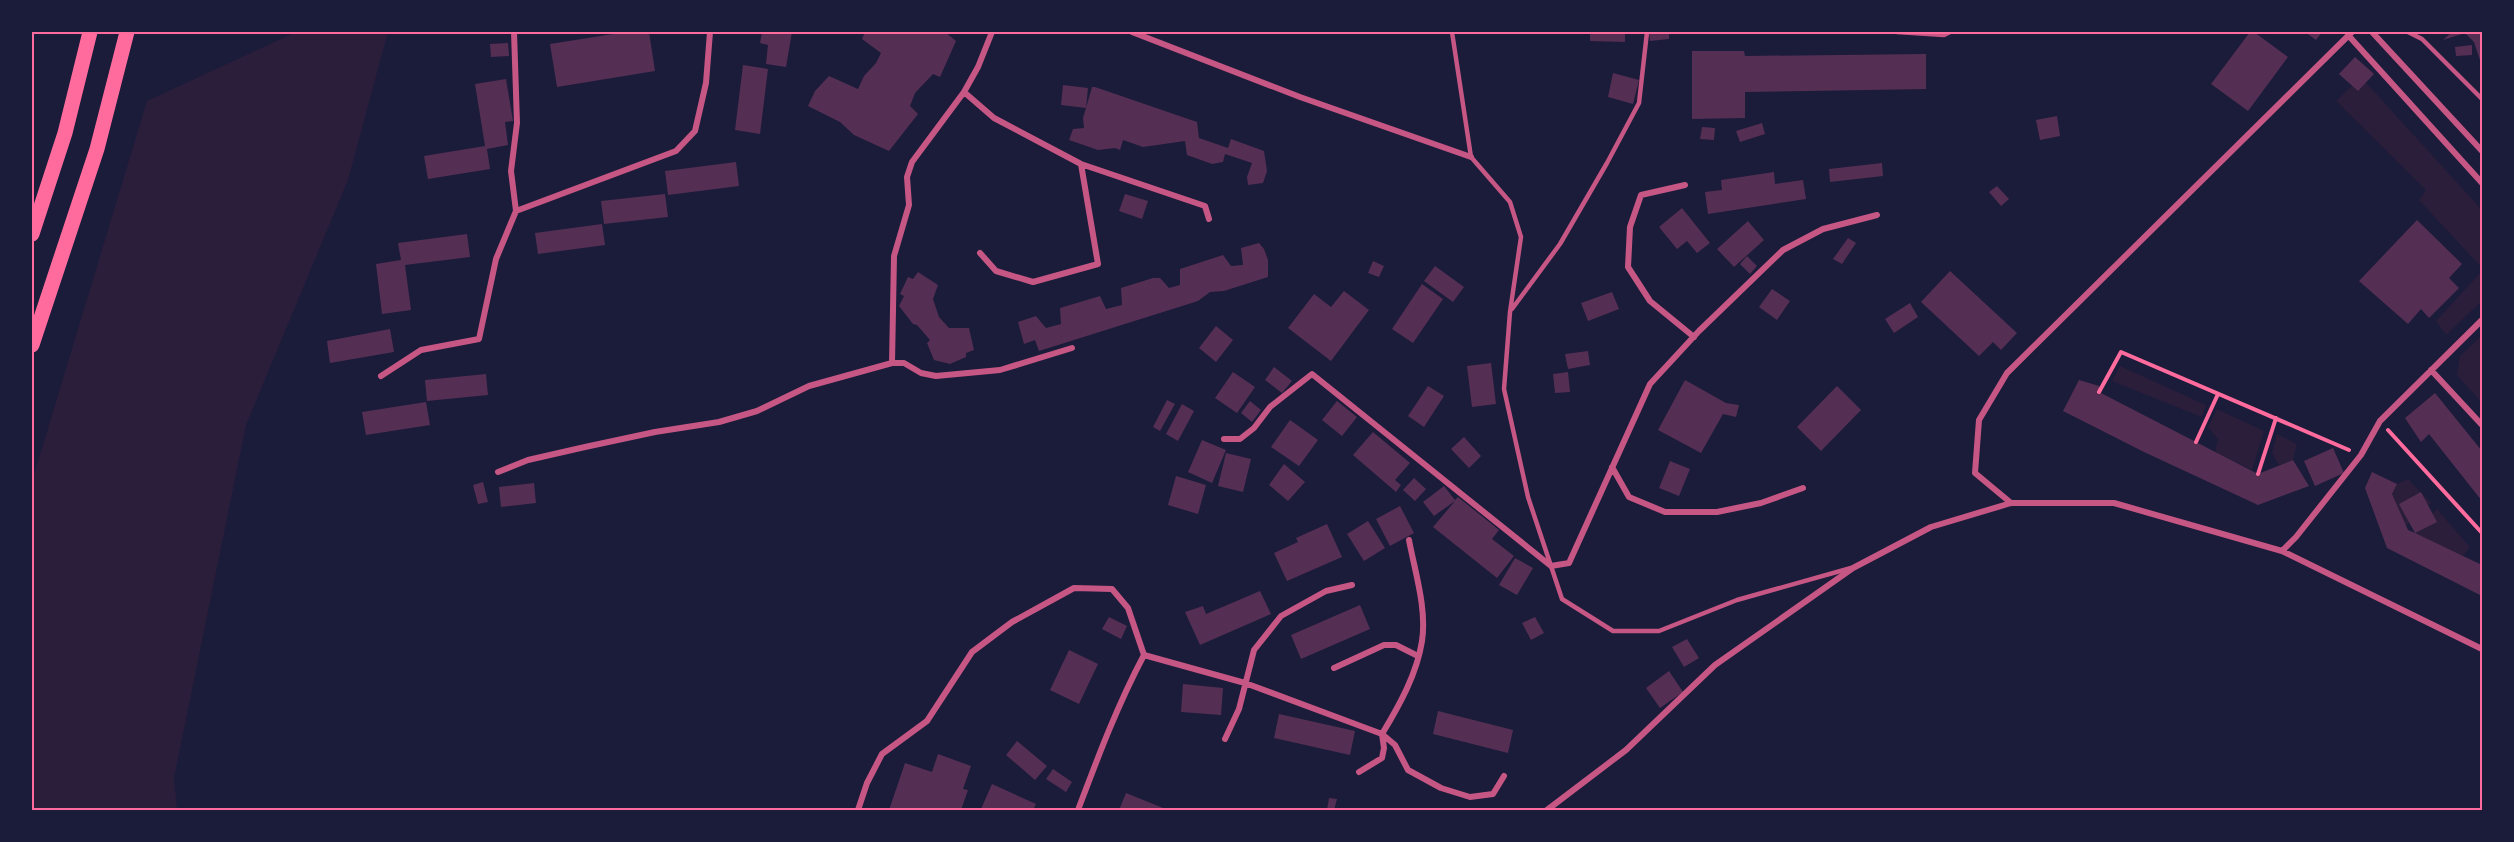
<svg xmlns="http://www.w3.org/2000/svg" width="2514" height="842" font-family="'Work Sans',sans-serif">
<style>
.green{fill:#2a1e3b}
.building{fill:#542f53}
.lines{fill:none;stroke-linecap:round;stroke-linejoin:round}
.path{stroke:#ff6b9d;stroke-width:4}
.service{stroke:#c65784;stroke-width:4.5}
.minor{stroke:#c65784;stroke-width:6}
.trunk{stroke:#ff6b9d;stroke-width:15}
.neatline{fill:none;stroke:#ff6b9d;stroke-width:2}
</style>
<rect width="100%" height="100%" fill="#1b1b3a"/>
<!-- green -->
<path class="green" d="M296 32H388L348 180 246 425 174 778 177 810H32V481L147 101Z
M2361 77 2482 210V268L2419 200 2426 190 2336 101Z
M2482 271V301L2446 335 2436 321Z
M2482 335V403L2457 375 2460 356Z
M2120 366 2206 405 2202 417 2112 381Z
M2217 409 2264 431 2252 470 2215 452 2218 439 2208 427Z
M2277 434 2297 444 2293 460 2279 465 2272 453Z
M2408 479 2431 503 2406 526 2392 494 2397 484Z
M2437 509 2470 547 2463 556 2414 533Z"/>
<!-- building -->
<path class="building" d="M626 32H649L655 71 557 87 550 44Z
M762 32H792L786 67 766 64 768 45 760 43Z
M865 32H945L956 41 940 77 933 74 915 93 910 106 918 114 889 151 854 135 840 122 808 106 815 91 829 76 858 89 864 76 876 63 881 53 862 39Z
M1590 32H1625V42L1590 41Z
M1649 32H1669V39L1650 41Z
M2250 32H2254L2288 57 2248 111 2211 84Z
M2305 32H2322L2316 40Z
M2452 32H2482V66L2474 42 2465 33 2443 40Z
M508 43 509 56 491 57 490 44Z
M2472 45V55L2456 56 2455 47Z
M1692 51H1744L1745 56 1926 54V89L1745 92V118L1692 119Z
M2355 57 2374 74 2358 91 2339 74Z
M743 65 768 69 760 134 735 130Z
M1613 73 1639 80 1633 104 1608 97Z
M506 79 513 121 505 122 508 145 487 149 490 169 428 179 424 156 485 146 475 84Z
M1063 85 1088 88 1086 108 1092 87H1095L1197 122 1199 138 1228 148 1231 139 1264 151 1267 171 1263 183 1248 185 1247 177 1252 163 1225 154 1223 162 1212 164 1187 155 1185 141 1143 147 1123 140 1120 150 1115 148 1098 150 1069 140 1073 129 1084 128 1083 118 1086 108 1061 105Z
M2057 116 2060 136 2040 140 2036 120Z
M1762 123 1765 134 1740 142 1736 131Z
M1702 127 1715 128 1714 140 1700 139Z
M736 162 739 186 668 195 665 171Z
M1882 163 1883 176 1830 182 1829 169Z
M1774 172 1775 184 1803 180 1806 199 1708 214 1705 192 1722 190 1721 180Z
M1997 186 2009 199 2001 206 1989 192Z
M665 194 668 217 604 224 601 201Z
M1125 194 1148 201 1142 219 1119 211Z
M1682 208 1710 243 1697 253 1687 241 1677 249 1659 227Z
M2417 220 2462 264 2449 278 2459 288 2429 318 2421 309 2408 324 2359 281Z
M1748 221 1764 240 1734 267 1717 249Z
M602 224 605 245 538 254 535 233Z
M467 234 470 257 405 265 411 310 382 314 376 264 401 260 398 243Z
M1848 238 1856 243 1842 264 1833 259Z
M1259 243 1264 249 1268 260V277L1224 291 1210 292 1198 301 1039 351 1035 340 1024 344 1018 322 1036 316 1046 328 1061 324 1060 308 1100 296 1106 309 1122 305 1121 288 1153 278H1160L1169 288 1180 285V269L1223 255 1231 266 1243 265 1241 248Z
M1747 256 1757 266 1750 274 1740 264Z
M1373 261 1384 266 1379 277 1368 273Z
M1435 266 1464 287 1453 302 1424 281Z
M1950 271 2017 333 2001 350 1993 342 1979 356 1921 302Z
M918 272 938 285 933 299 939 317 949 328H969L974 350 966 353V357L950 364 934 360 927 343 930 340 917 325 913 324 899 306 904 296 900 294 908 277 913 279Z
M1422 284 1443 299 1413 343 1392 329Z
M1772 289 1790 301 1777 320 1759 307Z
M1344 291 1369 310 1331 361 1288 328 1314 294 1331 307Z
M1612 292 1619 309 1588 321 1581 303Z
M1910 303 1918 317 1894 333 1885 319Z
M1216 326 1233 340 1216 362 1199 348Z
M390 329 394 352 330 363 327 341Z
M1588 351 1590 365 1568 369 1565 354Z
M1491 363 1496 404 1472 407 1467 366Z
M1274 367 1292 381 1282 393 1265 380Z
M1233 372 1255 387 1237 413 1215 398Z
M1568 372 1570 392 1555 393 1553 374Z
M486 374 488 395 427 401 425 380Z
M1685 380 1726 403 1739 405 1736 417 1723 414 1701 453 1658 430Z
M2079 380 2099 386V392L2258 474 2293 460 2309 486 2258 505 2144 452 2063 411Z
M1428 386 1444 396 1424 427 1408 416Z
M1837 386 1861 410 1821 451 1797 427Z
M2435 393 2482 451V501L2429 434 2421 442 2405 418Z
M1167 400 1175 404 1160 431 1153 427Z
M1250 401 1261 410 1252 422 1241 413Z
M1337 401 1357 417 1342 436 1322 420Z
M426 402 430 425 366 435 362 412Z
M1182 404 1194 411 1178 441 1166 434Z
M1290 420 1318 440 1299 466 1271 447Z
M1373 432 1410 463 1395 480 1401 485 1396 492 1353 455Z
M1464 437 1481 456 1469 468 1451 449Z
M1202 440 1226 450 1212 483 1188 472Z
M2333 448 2344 473 2315 486 2304 461Z
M1226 453 1251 459 1243 492 1218 486Z
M1670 461 1690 469 1679 496 1659 488Z
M1284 464 1305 482 1288 501 1269 485Z
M2372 472 2397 484 2392 494 2408 530 2415 533 2399 504 2421 492 2437 522 2415 533 2482 565V596L2387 548 2365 488Z
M1176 476 1206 485 1198 514 1168 505Z
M1414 478 1426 489 1415 501 1403 490Z
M483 482 488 502 478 504 473 485Z
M534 483 536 503 501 507 499 487Z
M1444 486 1455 500 1458 497 1499 530 1492 539 1514 556 1497 578 1433 527 1455 501 1434 516 1423 502Z
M1400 506 1414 533 1390 546 1376 519Z
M1368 521 1385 548 1364 561 1347 534Z
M1327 524 1342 557 1287 581 1274 553 1298 542 1296 538Z
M1515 558 1533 568 1517 595 1499 585Z
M1260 591 1271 614 1200 645 1185 612 1203 606 1206 614Z
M1360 605 1370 629 1301 659 1291 635Z
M1109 617 1127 626 1121 639 1102 629Z
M1535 617 1544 633 1531 640 1522 623Z
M1687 639 1699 658 1684 667 1672 647Z
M1069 650 1098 664 1079 704 1050 690Z
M1669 671 1683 692 1660 708 1646 688Z
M1183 684 1223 688 1221 715 1181 712Z
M1438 711 1513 730 1508 753 1433 734Z
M1279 714 1355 731 1350 755 1274 738Z
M1017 741 1047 766 1035 780 1006 755Z
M938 754 971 766 963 789 968 790 961 810H889L905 763 932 772Z
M1053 769 1072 782 1066 792 1046 779Z
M992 784 1036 804 1033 810 981 809Z
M1126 793 1168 810H1119Z
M1329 798 1337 799 1334 810H1327Z"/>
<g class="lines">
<!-- path -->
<path class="path" d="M2099 392 2121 352 2349 450
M2388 430 2482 533
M2196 442 2218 394
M2258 474 2276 418"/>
<!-- service -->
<path class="service" d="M1452 32 1471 157 1510 202 1521 237 1510 312 1504 389 1528 497 1562 599 1613 631H1659L1737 600 1851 568
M1897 32 1944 35 1950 32
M2408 32 2422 39 2482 99
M1512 309 1560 244 1607 163 1639 103 1647 32"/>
<!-- minor -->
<path class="minor" d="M514 32 517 123 511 171 516 211
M992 32 978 67 964 92 994 118 1081 164 1205 206 1209 219
M1132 32 1300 97 1471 157
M2372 32 2482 151
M2348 35 2482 183
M1685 185 1641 195 1630 227 1628 267 1650 301 1694 337
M980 253 996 271 1033 282 1098 264 1081 164
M892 363H904L921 373 936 376 1000 370 1072 348
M2431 370 2482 425
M381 376 421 350 479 339 496 259 516 211 676 151 695 131 706 83 710 32
M1224 439H1240L1254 428 1270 407 1312 374 1551 566 1569 563 1650 384 1699 331 1783 250 1823 229 1877 215
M1612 467 1629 497 1665 512H1717L1761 503 1803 488
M498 472 528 460 585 447 655 432 719 422 757 411 809 386 892 363 894 256 909 205 907 177 912 162 964 92
M2011 503 1975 473 1979 420 2007 373 2352 32
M2282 551 2296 537 2361 455 2380 421 2482 320
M1144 655 1245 683 1382 734C1399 706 1417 674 1422 641 1427 609 1415 572 1409 540
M1334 668 1384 645H1396L1418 656
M1225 739 1239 709 1254 650 1281 616 1326 591 1352 585
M1359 772 1382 758 1384 748 1382 734 1395 745 1408 770 1441 788 1470 797 1493 794 1504 776
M858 810 867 783 882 754 927 721 972 652 1012 622 1074 588 1112 589 1128 608 1144 655C1117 706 1098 757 1078 810
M1547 810 1626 750 1715 665 1853 568 1931 527 2011 503H2114L2282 551 2482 649"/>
<!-- trunk -->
<path class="trunk" d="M32 234 65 133 90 32
M32 345 97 149 127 32"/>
</g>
<!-- border -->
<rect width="2514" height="842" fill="none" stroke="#1b1b3a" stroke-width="66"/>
<rect x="33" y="33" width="2448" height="776" class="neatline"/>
</svg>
